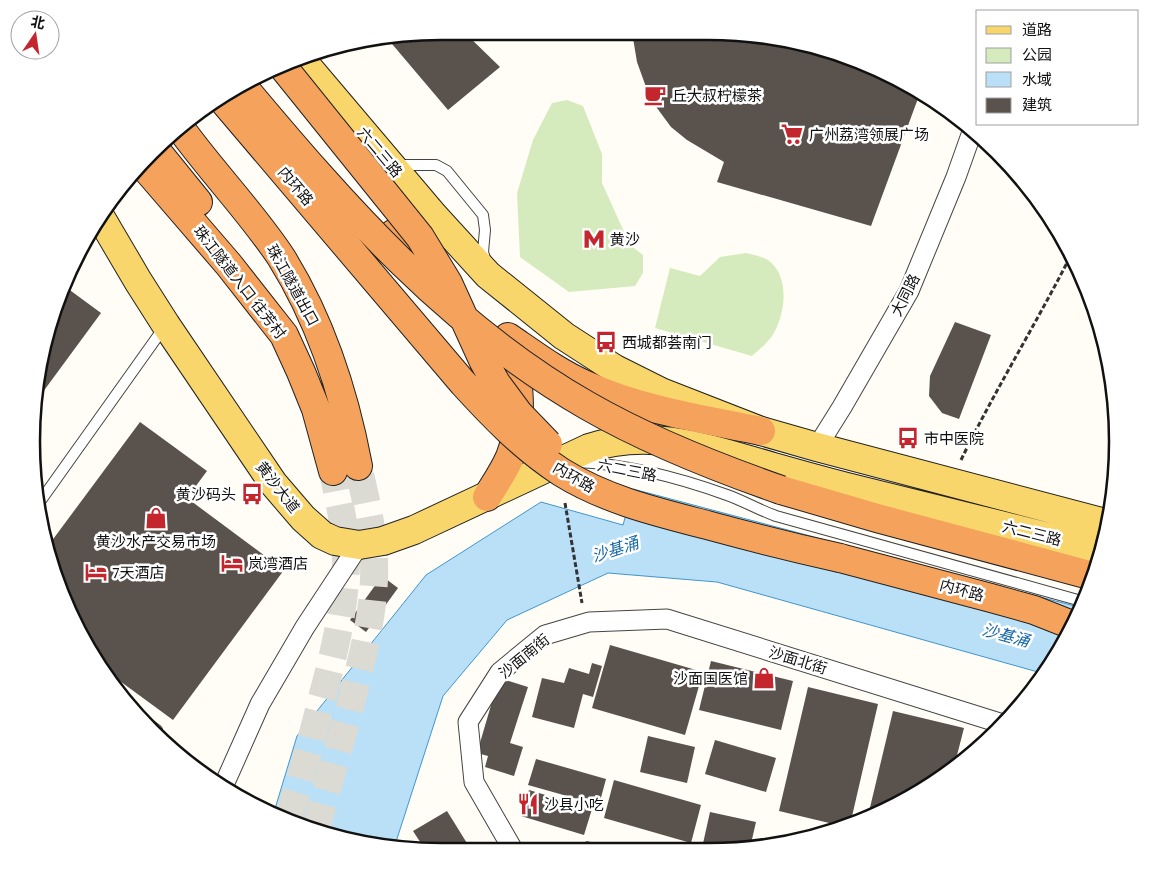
<svg xmlns="http://www.w3.org/2000/svg" width="1149" height="883" font-family="'Source Serif 4','Noto Sans SC',serif">
<style>
.green{fill:#d5ebbd}
.water{fill:#b9e0f7;stroke:#3f96cf}
.building{fill:#5a524d}
.lines{fill:none;stroke-linecap:round;stroke-linejoin:round}
.highway-tunnel{stroke:#dbdad3;stroke-width:28;stroke-dasharray:28 14;stroke-linecap:butt}
.lane-casing{stroke:#444;stroke-width:12}
.street-casing{stroke:#444;stroke-width:21}
.primary-casing{stroke:#222;stroke-width:30}
.highway-casing{stroke:#222;stroke-width:30}
.path{stroke:#333;stroke-width:3;stroke-dasharray:5 2.5;stroke-linecap:butt}
.lane{stroke:#fff;stroke-width:10}
.street{stroke:#fff;stroke-width:19}
.primary{stroke:#f9d66b;stroke-width:28}
.highway{stroke:#f5a25d;stroke-width:28}
.highway-bridge-casing{stroke:#222;stroke-width:30;stroke-linecap:butt}
.highway-bridge{stroke:#f5a25d;stroke-width:28}
.labels{text-anchor:middle;dominant-baseline:central;stroke-width:5;stroke-linejoin:round;paint-order:stroke}
.poi-label{font-size:15px;fill:#111;stroke:#fff;text-anchor:start}
.street-label{font-size:15px;fill:#111;stroke:#fff}
.water-label{font-size:16px;font-style:italic;fill:#1768a6;stroke:#fff}
.rim{fill:none;stroke:#111;stroke-width:2.5}
</style>
<rect width="100%" height="100%" fill="#fffdf5"/>
<!-- green -->
<path class="green" d="M567 100 583 106 602 154V183L630 245 643 255V273L635 286 569 292 520 257 517 193 533 140 552 103Z
M746 253C753 255 762 256 768 260 789 275 786 310 775 331 770 341 760 349 752 356L655 328 670 268 700 276 720 257Z"/>
<!-- water -->
<path class="water" d="M633 489 1082 608 1045 674 717 582 608 573 507 620 443 696 394 848H388L309 830 274 812 297 736 426 575 541 502 623 525Z"/>
<!-- building -->
<path class="building" d="M442 31H463L500 67 448 110 387 38Z
M632 32H734L814 45 889 74 920 93 871 226 717 182 724 162 687 140 671 127 657 108 646 87 637 62Z
M67 288 101 313 37 400 39 361Z
M955 322 991 335 959 419 942 413 929 396 930 376Z
M140 422 207 471 187 498 284 570 173 720 98 665 53 573 48 546Z
M382 576 398 588 366 632 350 620Z
M610 645 703 672 685 735 592 708Z
M711 661 793 681 781 730 699 710Z
M592 663 602 666 593 697 583 694 574 728 532 717 542 678 564 683 569 668 589 674Z
M499 678 528 687 510 743 523 747 514 776 485 767 488 756 477 753Z
M808 687 878 704 850 825 846 827 779 811Z
M893 711 964 728 954 767 935 783 868 816Z
M648 736 695 747 687 783 640 772Z
M715 740 776 758 766 792 705 774Z
M536 759 606 779 599 805 528 785Z
M614 780 701 805 691 843 604 818Z
M529 790 592 809 584 835 521 816Z
M447 811 470 848H424L413 831Z
M710 812 756 822 750 848H702Z
M586 841 616 847V848H584Z"/>
<g class="lines">
<!-- highway-tunnel -->
<path class="highway-tunnel" d="M288 819C301 779 312 739 322 698 335 650 347 600 346 551 345 524 338 498 333 471
M315 831C328 787 340 743 352 699 363 654 376 606 374 560 373 528 365 496 358 466"/>
<!-- lane casing -->
<g class="lane-casing">
<path id="lane" d="M395 165H436L447 171 483 215 485 230 483 252 486 262
M576 462C626 464 680 478 727 495 744 501 759 510 776 516L1085 602
M39 503 165 326
M139 717 157 730"/>
</g>
<!-- street casing -->
<g class="street-casing">
<path id="street" d="M817 447 842 407 909 291 956 177 972 132
M223 787 260 704 305 627 359 545
M512 848 474 782 468 722 500 672 545 635 589 622 667 619 1003 724"/>
</g>
<!-- primary casing -->
<g class="primary-casing">
<path id="primary" d="M301 59 434 216 488 275 564 336 615 369 661 392 761 431 817 447 1109 524
M101 218 138 281 166 325 273 483 303 518 322 535 335 541 359 545 383 541 414 530 589 448C646 429 701 446 756 462 788 471 819 480 851 488 934 509 1018 529 1101 550"/>
</g>
<!-- highway casing -->
<g class="highway-casing">
<path id="highway" d="M181 129C213 173 251 212 281 257 321 321 344 392 358 466
M155 149 198 202
M142 164 229 265 284 335 301 372 316 409 333 471
M393 234 436 277
M508 337C533 354 558 373 586 385 641 410 703 419 761 431
M781 490 877 518 1093 576
M487 497C495 484 504 471 510 457 525 419 518 378 511 339
M840 558 991 598 1034 610 1072 625"/>
</g>
<!-- path -->
<path class="path" d="M961 460C995 390 1036 324 1071 255
M565 503 582 603"/>
<!-- lane -->
<use href="#lane" class="lane"/>
<!-- street -->
<use href="#street" class="street"/>
<!-- primary -->
<use href="#primary" class="primary"/>
<!-- highway -->
<use href="#highway" class="highway"/>
<!-- highway-bridge casing -->
<g class="highway-bridge-casing">
<path id="highway-bridge" d="M283 67 420 237 448 283 483 360 496 383 519 414 548 444
M241 84C343 206 448 326 588 406 649 441 715 467 781 490
M221 98 463 383C493 416 523 447 561 472 606 500 657 512 707 525 751 537 795 548 840 558"/>
</g>
<!-- highway-bridge -->
<use href="#highway-bridge" class="highway-bridge"/>
</g>
<!-- icons -->
<defs>
<g id="cafe-bare" transform="scale(1.725)"><path d="M-5.5-4.5H6V0H3Q3 3.5 0 3.5H-2.5Q-5.5 3.5-5.5 0ZM3-3.2v2h1.7v-2ZM-6 4.5H4V6H-6Z" fill="#c4262e" stroke="#fff" stroke-width="2.5" paint-order="stroke"/></g>
<g id="supermarket-bare" transform="scale(1.725)"><path d="M-6-5.5h2.5l.6 2H6L4.5 2H-2.5L-4.4-4H-6ZM-1.5 3.2a1.3 1.3 0 1 0 .1 0ZM3 3.2a1.3 1.3 0 1 0 .1 0Z" fill="#c4262e" stroke="#fff" stroke-width="2.5" paint-order="stroke"/></g>
<g id="metro-bare" transform="scale(1.725)"><path d="M-5.5 5V-5H-3L0 0L3-5H5.5V5H3V-.5L0 4L-3-.5V5Z" fill="#c4262e" stroke="#fff" stroke-width="2.5" paint-order="stroke"/></g>
<g id="bus-bare" transform="scale(1.725)"><path d="M-5-6H5V4H4V6H2V4H-2V6H-4V4H-5ZM-3.5-4V0h7V-4ZM-3.5 1.2v1.5H-2V1.2ZM2 1.2v1.5H3.5V1.2Z" fill="#c4262e" stroke="#fff" stroke-width="2.5" paint-order="stroke"/></g>
<g id="shop-bare" transform="scale(1.725)"><path d="M-5-2.5h2.3a2.7 3.5 0 0 1 5.4 0H5L5.5 6h-11ZM-1.5-2.5h3a1.5 2.3 0 0 0-3 0Z" fill="#c4262e" stroke="#fff" stroke-width="2.5" paint-order="stroke"/></g>
<g id="hotel-bare" transform="scale(1.725)"><path d="M-6-4.5h1.5V1H6V5H4.5V3h-9V5H-6ZM-4 0a1.8 1.8 0 1 1 3.6 0ZM.5 0V-2.5h3Q6-2.5 6 0Z" fill="#c4262e" stroke="#fff" stroke-width="2.5" paint-order="stroke"/></g>
<g id="restaurant-bare" transform="scale(1.725)"><path d="M-5-6h1v4h1v-4h1v4h1v-4h1v5L-1.5 .5V6h-2V.5L-5-1ZM5-6V6H3V1.5H1.5Q1.5-4 5-6Z" fill="#c4262e" stroke="#fff" stroke-width="2.5" paint-order="stroke"/></g>
</defs>
<g fill-rule="evenodd">
<use href="#cafe-bare" x="655" y="95"/>
<use href="#supermarket-bare" x="792" y="134"/>
<use href="#metro-bare" x="594" y="239"/>
<use href="#bus-bare" x="606" y="342"/>
<use href="#bus-bare" x="908" y="438"/>
<use href="#bus-bare" x="252" y="494"/>
<use href="#shop-bare" x="156" y="518"/>
<use href="#hotel-bare" x="232" y="563"/>
<use href="#hotel-bare" x="96" y="572"/>
<use href="#shop-bare" x="764" y="678"/>
<use href="#restaurant-bare" x="528" y="804"/>
</g>
<g class="labels">
<!-- poi labels -->
<g class="poi-label">
<text x="672" y="95">丘大叔柠檬茶</text>
<text x="809" y="134">广州荔湾领展广场</text>
<text x="610" y="239">黄沙</text>
<text x="622" y="342">西城都荟南门</text>
<text x="924" y="438">市中医院</text>
<text x="236" y="494" text-anchor="end">黄沙码头</text>
<text x="156" y="541" text-anchor="middle">黄沙水产交易市场</text>
<text x="248" y="563">岚湾酒店</text>
<text x="112" y="572">7天酒店</text>
<text x="748" y="678" text-anchor="end">沙面国医馆</text>
<text x="544" y="804">沙县小吃</text>
</g>
<!-- street labels -->
<g class="street-label">
<text transform="translate(380 152) rotate(50)">六二三路</text>
<text transform="translate(296 186) rotate(50)">内环路</text>
<text transform="translate(240 282) rotate(52)">珠江隧道入口 往芳村</text>
<text transform="translate(293 285) rotate(61)">珠江隧道出口</text>
<text transform="translate(905 295) rotate(-63)">大同路</text>
<text transform="translate(627 470) rotate(11)">六二三路</text>
<text transform="translate(574 477) rotate(30)">内环路</text>
<text transform="translate(278 487) rotate(52)">黄沙大道</text>
<text transform="translate(1032 533) rotate(14)">六二三路</text>
<text transform="translate(962 590) rotate(15)">内环路</text>
<text transform="translate(524 656) rotate(-39)">沙面南街</text>
<text transform="translate(798 660) rotate(17)">沙面北街</text>
</g>
<!-- water labels -->
<g class="water-label">
<text transform="translate(615 549) rotate(-18)">沙基涌</text>
<text transform="translate(1006 635) rotate(15)">沙基涌</text>
</g>
</g>
<!-- crop -->
<path d="M0 0H1149V883H0ZM441 40H708A401 401 0 0 1 1109 441V442A401 401 0 0 1 708 843H441A401 401 0 0 1 40 442V441A401 401 0 0 1 441 40Z" fill="#fff" fill-rule="evenodd"/>
<path class="rim" d="M441 40H708A401 401 0 0 1 1109 441V442A401 401 0 0 1 708 843H441A401 401 0 0 1 40 442V441A401 401 0 0 1 441 40Z"/>
<!-- legend -->
<rect x="976" y="10" width="162" height="115" fill="#ffffff" stroke="#a0a0a0"/>
<rect x="986" y="26" width="25" height="8" fill="#f9d66b" stroke="#a0a0a0"/>
<text x="1022" y="35" font-size="15" fill="#111111">道路</text>
<rect x="986" y="48" width="25" height="15" fill="#d5ebbd" stroke="#a0a0a0"/>
<text x="1022" y="60" font-size="15" fill="#111111">公园</text>
<rect x="986" y="72" width="25" height="15" fill="#b9e0f7" stroke="#a0a0a0"/>
<text x="1022" y="85" font-size="15" fill="#111111">水域</text>
<rect x="986" y="98" width="25" height="15" fill="#5a524d" stroke="#a0a0a0"/>
<text x="1022" y="110" font-size="15" fill="#111111">建筑</text>
<!-- north arrow -->
<g transform="translate(35 35) rotate(13)"><circle r="24" fill="#ffffff" stroke="#a0a0a0"/>
<path d="M0-4L9 19L0 12L-9 19Z" fill="#c4262e"/>
<text y="-8" font-size="14" font-weight="bold" text-anchor="middle" fill="#111111">北</text>
</g>
</svg>
